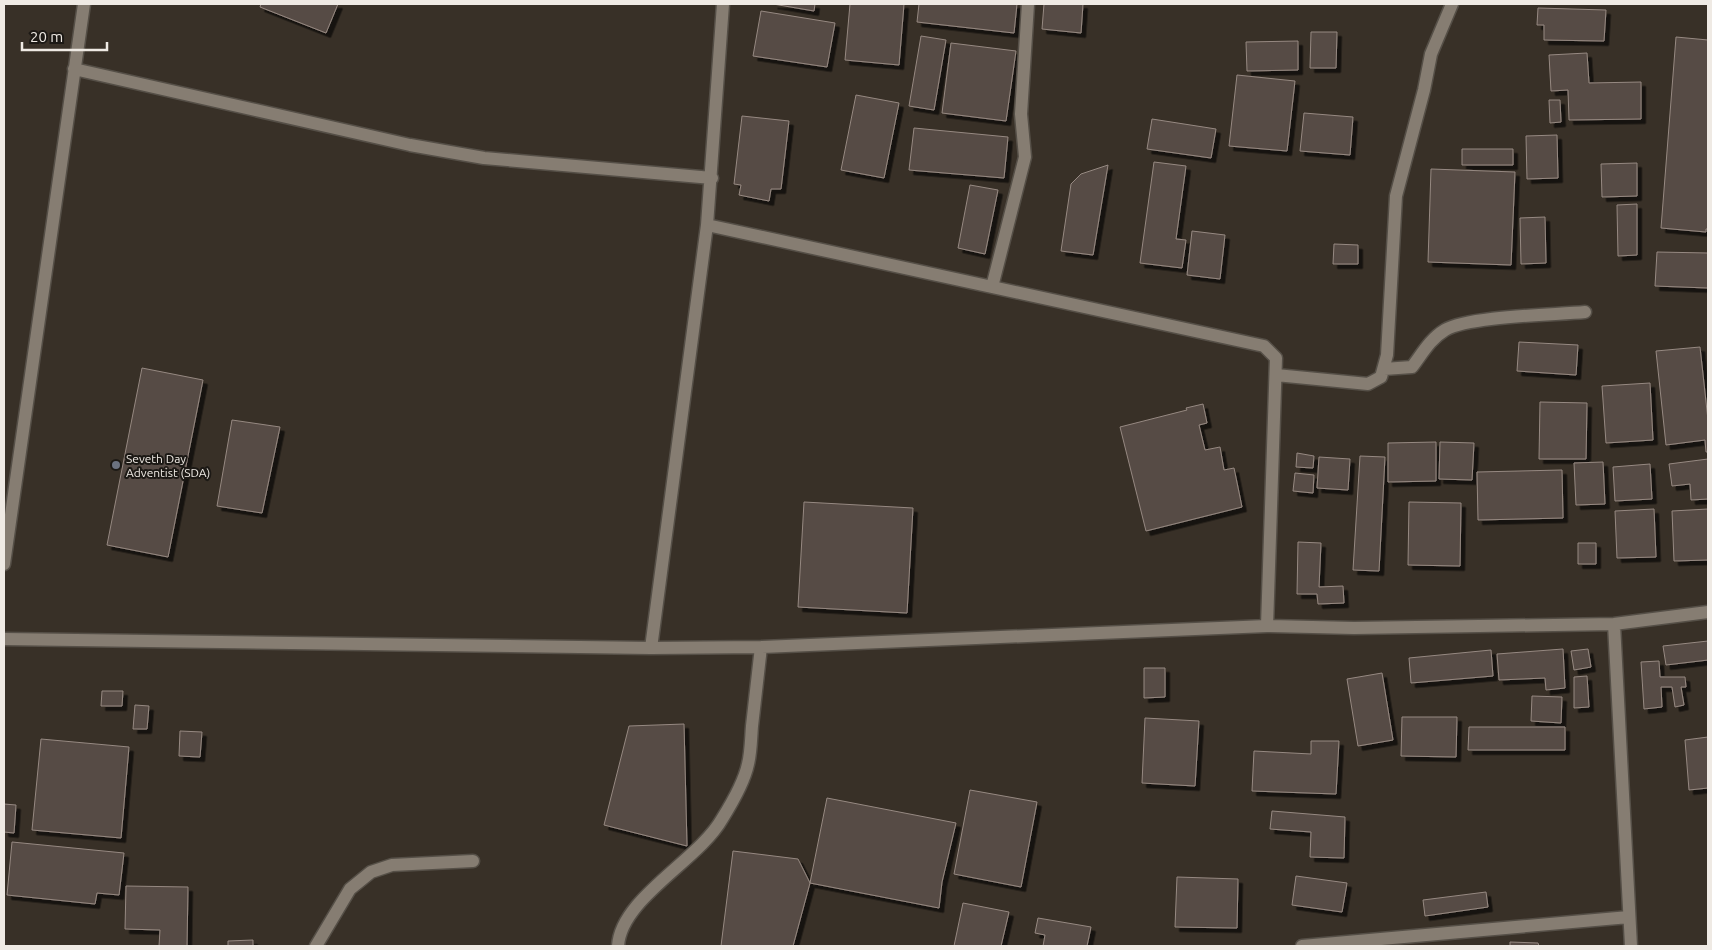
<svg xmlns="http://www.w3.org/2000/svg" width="1712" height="950" font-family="Ubuntu,sans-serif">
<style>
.building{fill:#574b44;stroke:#968982;filter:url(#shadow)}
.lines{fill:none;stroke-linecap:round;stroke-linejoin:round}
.minor-casing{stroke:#554f47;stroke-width:15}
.minor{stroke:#867d72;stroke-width:12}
.worship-dot{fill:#6b7280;stroke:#1c1915;stroke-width:2}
.labels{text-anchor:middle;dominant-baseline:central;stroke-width:4;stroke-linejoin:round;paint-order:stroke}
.poi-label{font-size:12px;fill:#efeae4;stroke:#1c1915;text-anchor:start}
</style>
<defs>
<filter id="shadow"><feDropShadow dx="4.5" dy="4.5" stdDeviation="0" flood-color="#0009"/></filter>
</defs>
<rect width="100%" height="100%" fill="#383027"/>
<!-- building -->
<path class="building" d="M261 4H338L326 33 260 7Z
M773 4H815L814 11Z
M850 4H904L899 65 845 60Z
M919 4H1017L1014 33 917 22Z
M1044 4H1083L1081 33 1042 29Z
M1538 8 1606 10 1604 41 1544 40V25H1537Z
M761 11 835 23 827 67 753 56Z
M1311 32H1337L1336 68H1310Z
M921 36 946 40 934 110 909 106Z
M1676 37 1708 40V229H1706V232L1661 228Z
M1298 41V70L1247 71 1246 42Z
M951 43 1016 51 1006 121 942 113Z
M1587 53 1589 83 1641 82V119L1569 120 1568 90 1551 91 1549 55Z
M1237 75 1295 81 1287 151 1229 146Z
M856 95 899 103 884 178 841 170Z
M1549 100H1560L1561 122 1550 123Z
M1304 113 1353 117 1350 155 1300 151Z
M742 116 789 121 781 189H771L769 201 739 195 741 185 734 184Z
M1152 119 1216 129 1211 158 1147 149Z
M914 128 1008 137 1004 178 909 170Z
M1557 135 1558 178 1527 179 1526 136Z
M1462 149H1513V165H1462Z
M1154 162 1186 166 1176 239 1186 240 1182 268 1140 263Z
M1637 163V196L1602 197 1601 164Z
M1108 165 1093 255 1061 251 1071 184 1081 174Z
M1431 169 1515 172 1511 265 1428 262Z
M970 185 998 190 985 254 958 248Z
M1637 204V255L1618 256 1617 205Z
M1545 217 1546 263 1521 264 1520 218Z
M1192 231 1225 235 1220 279 1187 275Z
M1334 244 1358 245V264H1333Z
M1657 252 1708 253V288L1655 286Z
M1519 342 1578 345 1576 375 1517 371Z
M1700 347 1708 420V452H1706L1705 440 1666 445 1656 351Z
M142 368 203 380 168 557 107 545Z
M1650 383 1653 440 1606 443 1602 386Z
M1540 402 1587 403 1586 459H1539Z
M1203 404 1207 423 1199 425 1205 450 1220 447 1224 470 1234 468 1242 507 1146 531 1120 427 1187 410 1186 408Z
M232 420 280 427 262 513 217 506Z
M1436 442V481L1388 482V443Z
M1440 442 1474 443 1472 480 1439 479Z
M1297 453 1314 456 1313 468 1296 467Z
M1360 456 1385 457 1379 571 1353 570Z
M1319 457 1350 459 1348 490 1317 488Z
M1708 459V499L1691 500 1690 484 1672 486 1669 464Z
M1603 462 1605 504 1576 505 1574 463Z
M1650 464 1652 499 1615 501 1613 467Z
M1562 470 1563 518 1478 520 1477 472Z
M1295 473 1314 475 1313 493 1293 491Z
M804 502 913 508 907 613 798 607Z
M1409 502 1461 503 1460 566 1408 565Z
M1654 509 1656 557 1617 558 1615 511Z
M1708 509V560L1674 561 1672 511Z
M1298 542 1321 543 1319 587 1343 586 1344 603 1318 604 1317 594H1297Z
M1578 543H1596V564H1578Z
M1708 641V660L1666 665 1663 646Z
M1563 649 1565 688 1546 690 1545 678 1499 680 1497 654Z
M1588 649 1591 667 1574 670 1571 651Z
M1491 650 1493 676 1411 683 1409 658Z
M1659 661 1660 677H1685L1686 687H1681L1684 705 1675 707 1672 687H1661L1662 707 1644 709 1641 662Z
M1144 668H1165V697L1144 698Z
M1382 673 1393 740 1358 746 1347 679Z
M1587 676 1589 707 1574 708V677Z
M102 691H123L122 706H101Z
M1532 696 1562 697 1561 723 1531 721Z
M135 705 149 706 147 729H133Z
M1402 717H1457L1456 757 1401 756Z
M1145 718 1199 721 1195 786 1142 783Z
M684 724 687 846 604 825 629 726Z
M1469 727H1565V750H1468Z
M180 731 202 732 200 757 179 756Z
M1708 737V788L1689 790 1685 740Z
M41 739 129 747 121 838 32 830Z
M1311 741H1339L1336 794 1252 791 1254 751 1311 754Z
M970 790 1037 802 1021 887 954 874Z
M827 798 956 823 942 882 939 908 810 883Z
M4 804 16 805 14 833 4 832Z
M1272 811 1345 817 1344 858 1310 857 1311 832 1270 829Z
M12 842 124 853 119 895 97 893 95 904 7 895Z
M733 851 798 859 810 883 793 946H721Z
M1296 876 1347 883 1342 912 1292 905Z
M1177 877 1238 879 1237 928 1175 927Z
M126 886 188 887 187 946H159L160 930 125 929Z
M1486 892 1488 907 1425 916 1423 900Z
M963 903 1009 912 1001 946H954Z
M1038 918 1091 927 1087 946H1043L1045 935 1035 933Z
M253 940V946H228V941Z
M1510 942 1538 943 1539 946H1510Z"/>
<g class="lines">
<!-- minor casing -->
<g class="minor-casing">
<path id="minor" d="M74 69 410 145 484 158 712 178
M707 225 1264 346 1276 358 1267 626
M992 287 1025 157 1021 114 1028 4
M1384 369 1412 367C1422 354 1430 339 1445 330 1469 316 1553 315 1585 312
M1276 375 1368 384 1381 377 1387 355 1396 196 1424 90 1431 54 1452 4
M4 564 84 4
M1614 624 1631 946
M4 639 651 648 761 647 1267 626 1354 628 1614 624 1708 612
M651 648 707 225 723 4
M316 946 350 889 371 872 392 865 473 861
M618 946C621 898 698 861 722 819 732 803 744 783 748 764 751 752 751 738 752 726 755 700 758 673 761 647
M1302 946 1629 917"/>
</g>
<!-- minor -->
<use href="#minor" class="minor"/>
</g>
<!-- markers -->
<circle class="worship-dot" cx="116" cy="465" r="5"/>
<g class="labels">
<!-- poi labels -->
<g class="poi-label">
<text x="126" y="458">Seveth Day<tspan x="126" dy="14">Adventist (SDA)</tspan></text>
</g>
</g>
<!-- border -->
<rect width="1712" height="950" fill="none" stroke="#efeae4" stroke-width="10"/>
<!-- scale -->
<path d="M22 42v8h85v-8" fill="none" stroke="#efeae4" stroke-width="2.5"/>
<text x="30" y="42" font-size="15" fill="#efeae4" stroke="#1c1915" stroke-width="4" paint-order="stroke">20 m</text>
</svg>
